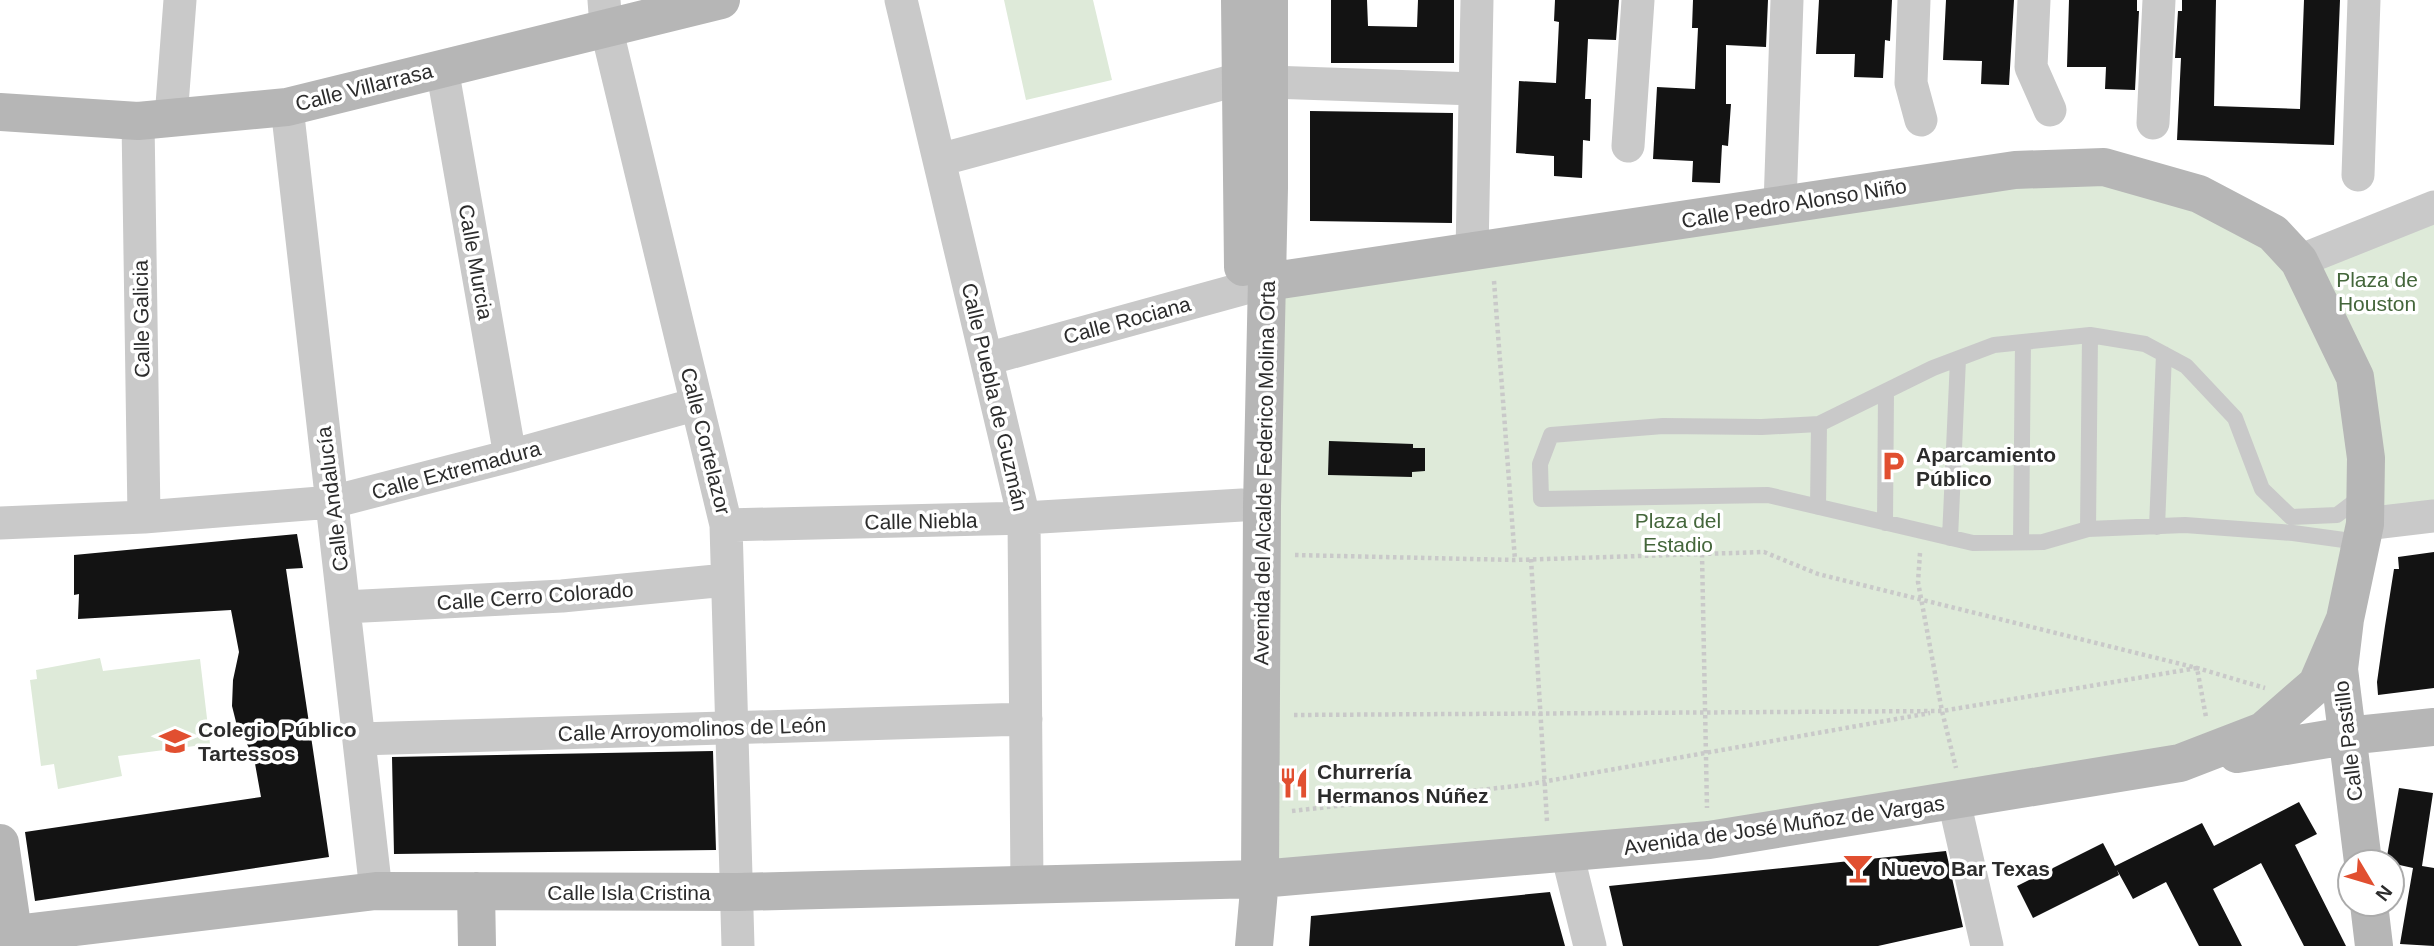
<svg xmlns="http://www.w3.org/2000/svg" width="2434" height="946" font-family="Helvetica,sans-serif">
<style>
.green{fill:#deead9}
.building{fill:#131313}
.lines{fill:none;stroke-linecap:round;stroke-linejoin:round}
.path{stroke:#c9c9c9;stroke-width:4.5;stroke-dasharray:3.5 3.5;stroke-linecap:butt}
.lane{stroke:#c9c9c9;stroke-width:16}
.street{stroke:#c9c9c9;stroke-width:33}
.secondary{stroke:#b6b6b6;stroke-width:38}
.labels{text-anchor:middle;dominant-baseline:central;stroke-width:7;stroke-linejoin:round;paint-order:stroke}
.street-label{font-size:21px;fill:#2c2c2c;stroke:#fff}
.park-label{font-size:21px;fill:#44663b;stroke:#fff}
.poi-label{font-size:21px;font-weight:bold;fill:#2c2c2c;stroke:#fff;text-anchor:start}
</style>
<rect width="100%" height="100%" fill="#fff"/>
<!-- green -->
<path class="green" d="M1004 0H1093L1112 80 1026 100Z
M2104 167 2299 260 2434 207V516L2365 524 2317 684 2180 763 1260 879 1267 282Z
M100 658 103 671 200 659 210 744 118 756 122 776 58 789 54 764 41 766 30 680 37 679 36 670Z"/>
<!-- building -->
<path class="building" d="M1331 0H1367L1368 26 1417 27 1418 0H1454V63H1331Z
M1555 0H1619L1616 40 1588 39 1585 99H1591L1590 141 1583 140 1582 178 1554 176V156L1516 153 1519 81 1556 83 1559 22 1554 21Z
M1693 0H1768L1766 47 1726 45V104H1731L1728 146 1722 145 1720 183 1692 182 1693 161 1653 159 1657 87 1695 89 1698 28H1692Z
M1819 0H1892L1890 41 1885 40 1883 78 1854 77 1855 54H1816Z
M1946 0H2014L2009 85 1981 84 1982 61 1943 60Z
M2069 0H2137V11H2139L2135 90 2105 89 2106 67H2067Z
M2182 0H2216L2214 106 2300 109 2304 0H2340L2334 145 2177 140 2181 58H2175L2178 11H2182Z
M1310 111 1453 113 1452 223 1310 221Z
M1329 441 1413 444V448H1425V471L1412 472V477L1328 475Z
M297 534 303 568 286 569 329 857 35 901 25 832 261 797 254 758 236 722 232 706 233 680 239 652 231 610 78 619 79 594 74 595V555Z
M2434 552V688L2378 695 2377 682 2385 626 2394 569H2399L2398 557Z
M713 751 716 850 394 854 392 757Z
M2399 788 2433 793 2422 866 2434 868V946L2400 944 2413 868 2386 862Z
M2299 802 2317 834 2295 845 2346 946H2304L2261 863 2213 889 2242 946H2199L2166 882 2133 899 2117 870 2119 875 2033 918 2017 886 2103 843 2115 866 2202 823 2214 846Z
M1946 851 1963 927 1878 946H1623L1609 886Z
M1550 892 1565 946H1309L1311 916Z"/>
<g class="lines">
<!-- path -->
<path class="path" d="M1494 281 1515 560
M1920 553 1918 582 1942 711 1956 768
M1702 554 1707 808
M1295 555 1515 560 1764 552 1818 574 2197 668 2265 688
M1531 559 1547 821
M1294 715 1942 711 2197 668 2206 717
M1292 811 1525 785 1930 713"/>
<!-- lane -->
<path class="lane" d="M1818 507 1819 424
M1885 523 1886 392
M2157 527 2164 354
M2088 529 2090 335
M1950 538 1958 359
M2021 542 2023 342
M2356 555 2344 540 2293 533 2185 525 2088 529 2043 542 1973 543 1768 495 1541 499 1540 464 1551 435 1663 426 1762 427 1819 424 1933 368 1994 345 2090 335 2145 344 2186 366 2235 418 2262 489 2291 517 2337 515 2362 496"/>
<!-- street -->
<path class="street" d="M604 0 606 27 726 525 738 946
M901 0 1024 518 1027 886
M1914 0 1911 83 1921 120
M2034 0 2031 67 2050 110
M442 68 510 456
M1269 82 1475 89
M287 107 376 891
M171 118 180 0
M138 121 144 517
M2153 123 2159 0
M1628 146 1638 0
M939 160 1240 79
M2358 175 2364 0
M1780 205 1787 0
M1472 252 1477 0
M2299 261 2434 207
M987 359 1267 282
M0 523 144 517 332 502 510 456 697 404
M2365 524 2434 516
M726 525 1024 518 1242 505
M344 607 562 596 726 580
M359 739 1026 719
M1954 801 1987 946
M1567 853 1590 946"/>
<!-- secondary -->
<path class="secondary" d="M1240 0 1243 267
M0 112 138 121 287 107 721 0
M1267 282 2015 170 2104 167 2199 194 2273 233 2299 261 2355 377 2366 458 2365 524 2345 619 2339 669 2363 862
M2237 754 2346 736 2434 727
M0 843 15 946
M476 891 477 946
M2369 904 2374 946
M0 936 376 891 738 892 1260 879 1709 840 2180 763 2263 731 2317 684 2345 619
M1254 946 1260 879 1262 506 1269 188V0"/>
</g>
<!-- icons -->
<defs>
<g id="parking-bare" transform="scale(2.415)"><path d="M-3.5-5.5H1a3.5 3.5 0 0 1 0 7H-1V5.5H-3.5ZM-1-3.4V-.6H.8a1.4 1.4 0 0 0 0-2.8Z" fill="#e14f30" stroke="#fff" stroke-width="2.5" paint-order="stroke"/></g>
<g id="school-bare" transform="scale(2.415)"><path d="M0-5L7-2L0 1L-7-2ZM-4 1L0 2.5L4 1V4Q0 6-4 4Z" fill="#e14f30" stroke="#fff" stroke-width="2.5" paint-order="stroke"/></g>
<g id="restaurant-bare" transform="scale(2.415)"><path d="M-5-6h1v4h1v-4h1v4h1v-4h1v5L-1.5 .5V6h-2V.5L-5-1ZM5-6V6H3V1.5H1.5Q1.5-4 5-6Z" fill="#e14f30" stroke="#fff" stroke-width="2.5" paint-order="stroke"/></g>
<g id="bar-bare" transform="scale(2.415)"><path d="M-6-5H6L.8 .8V4.5H3.5V6h-7V4.5H-.8V.8Z" fill="#e14f30" stroke="#fff" stroke-width="2.5" paint-order="stroke"/></g>
</defs>
<g fill-rule="evenodd">
<use href="#parking-bare" x="1893" y="466"/>
<use href="#school-bare" x="175" y="741"/>
<use href="#restaurant-bare" x="1294" y="783"/>
<use href="#bar-bare" x="1858" y="868"/>
</g>
<g class="labels">
<!-- street labels -->
<g class="street-label">
<text transform="translate(364 87) rotate(-14)">Calle Villarrasa</text>
<text transform="translate(1794 203) rotate(-9)">Calle Pedro Alonso Niño</text>
<text transform="translate(476 262) rotate(80)">Calle Murcia</text>
<text transform="translate(141 319) rotate(-91)">Calle Galicia</text>
<text transform="translate(1127 320) rotate(-15)">Calle Rociana</text>
<text transform="translate(995 397) rotate(77)">Calle Puebla de Guzmán</text>
<text transform="translate(706 441) rotate(76)">Calle Cortelazor</text>
<text transform="translate(456 470) rotate(-15)">Calle Extremadura</text>
<text transform="translate(1264 473) rotate(-89)">Avenida del Alcalde Federico Molina Orta</text>
<text transform="translate(332 499) rotate(-97)">Calle Andalucía</text>
<text transform="translate(921 521) rotate(-1)">Calle Niebla</text>
<text transform="translate(535 596) rotate(-4)">Calle Cerro Colorado</text>
<text transform="translate(692 729) rotate(-2)">Calle Arroyomolinos de León</text>
<text transform="translate(2348 741) rotate(-97)">Calle Pastillo</text>
<text transform="translate(1784 825) rotate(-8)">Avenida de José Muñoz de Vargas</text>
<text x="629" y="892">Calle Isla Cristina</text>
</g>
<!-- park labels -->
<g class="park-label">
<text x="2377" y="279">Plaza de<tspan x="2377" dy="24">Houston</tspan></text>
<text x="1678" y="520">Plaza del<tspan x="1678" dy="24">Estadio</tspan></text>
</g>
<!-- poi labels -->
<g class="poi-label">
<text x="1916" y="454">Aparcamiento<tspan x="1916" dy="24">Público</tspan></text>
<text x="198" y="729">Colegio Público<tspan x="198" dy="24">Tartessos</tspan></text>
<text x="1317" y="771">Churrería<tspan x="1317" dy="24">Hermanos Núñez</tspan></text>
<text x="1881" y="868">Nuevo Bar Texas</text>
</g>
</g>
<!-- north arrow -->
<g transform="translate(2371 883) rotate(128)"><circle r="33" fill="#ffffff" stroke="#ababab" stroke-width="2"/>
<path d="M0-5L12 26L0 18L-12 26Z" fill="#e14f30"/>
<text y="-10" font-size="19" font-weight="bold" text-anchor="middle" fill="#2c2c2c">N</text>
</g>
</svg>
